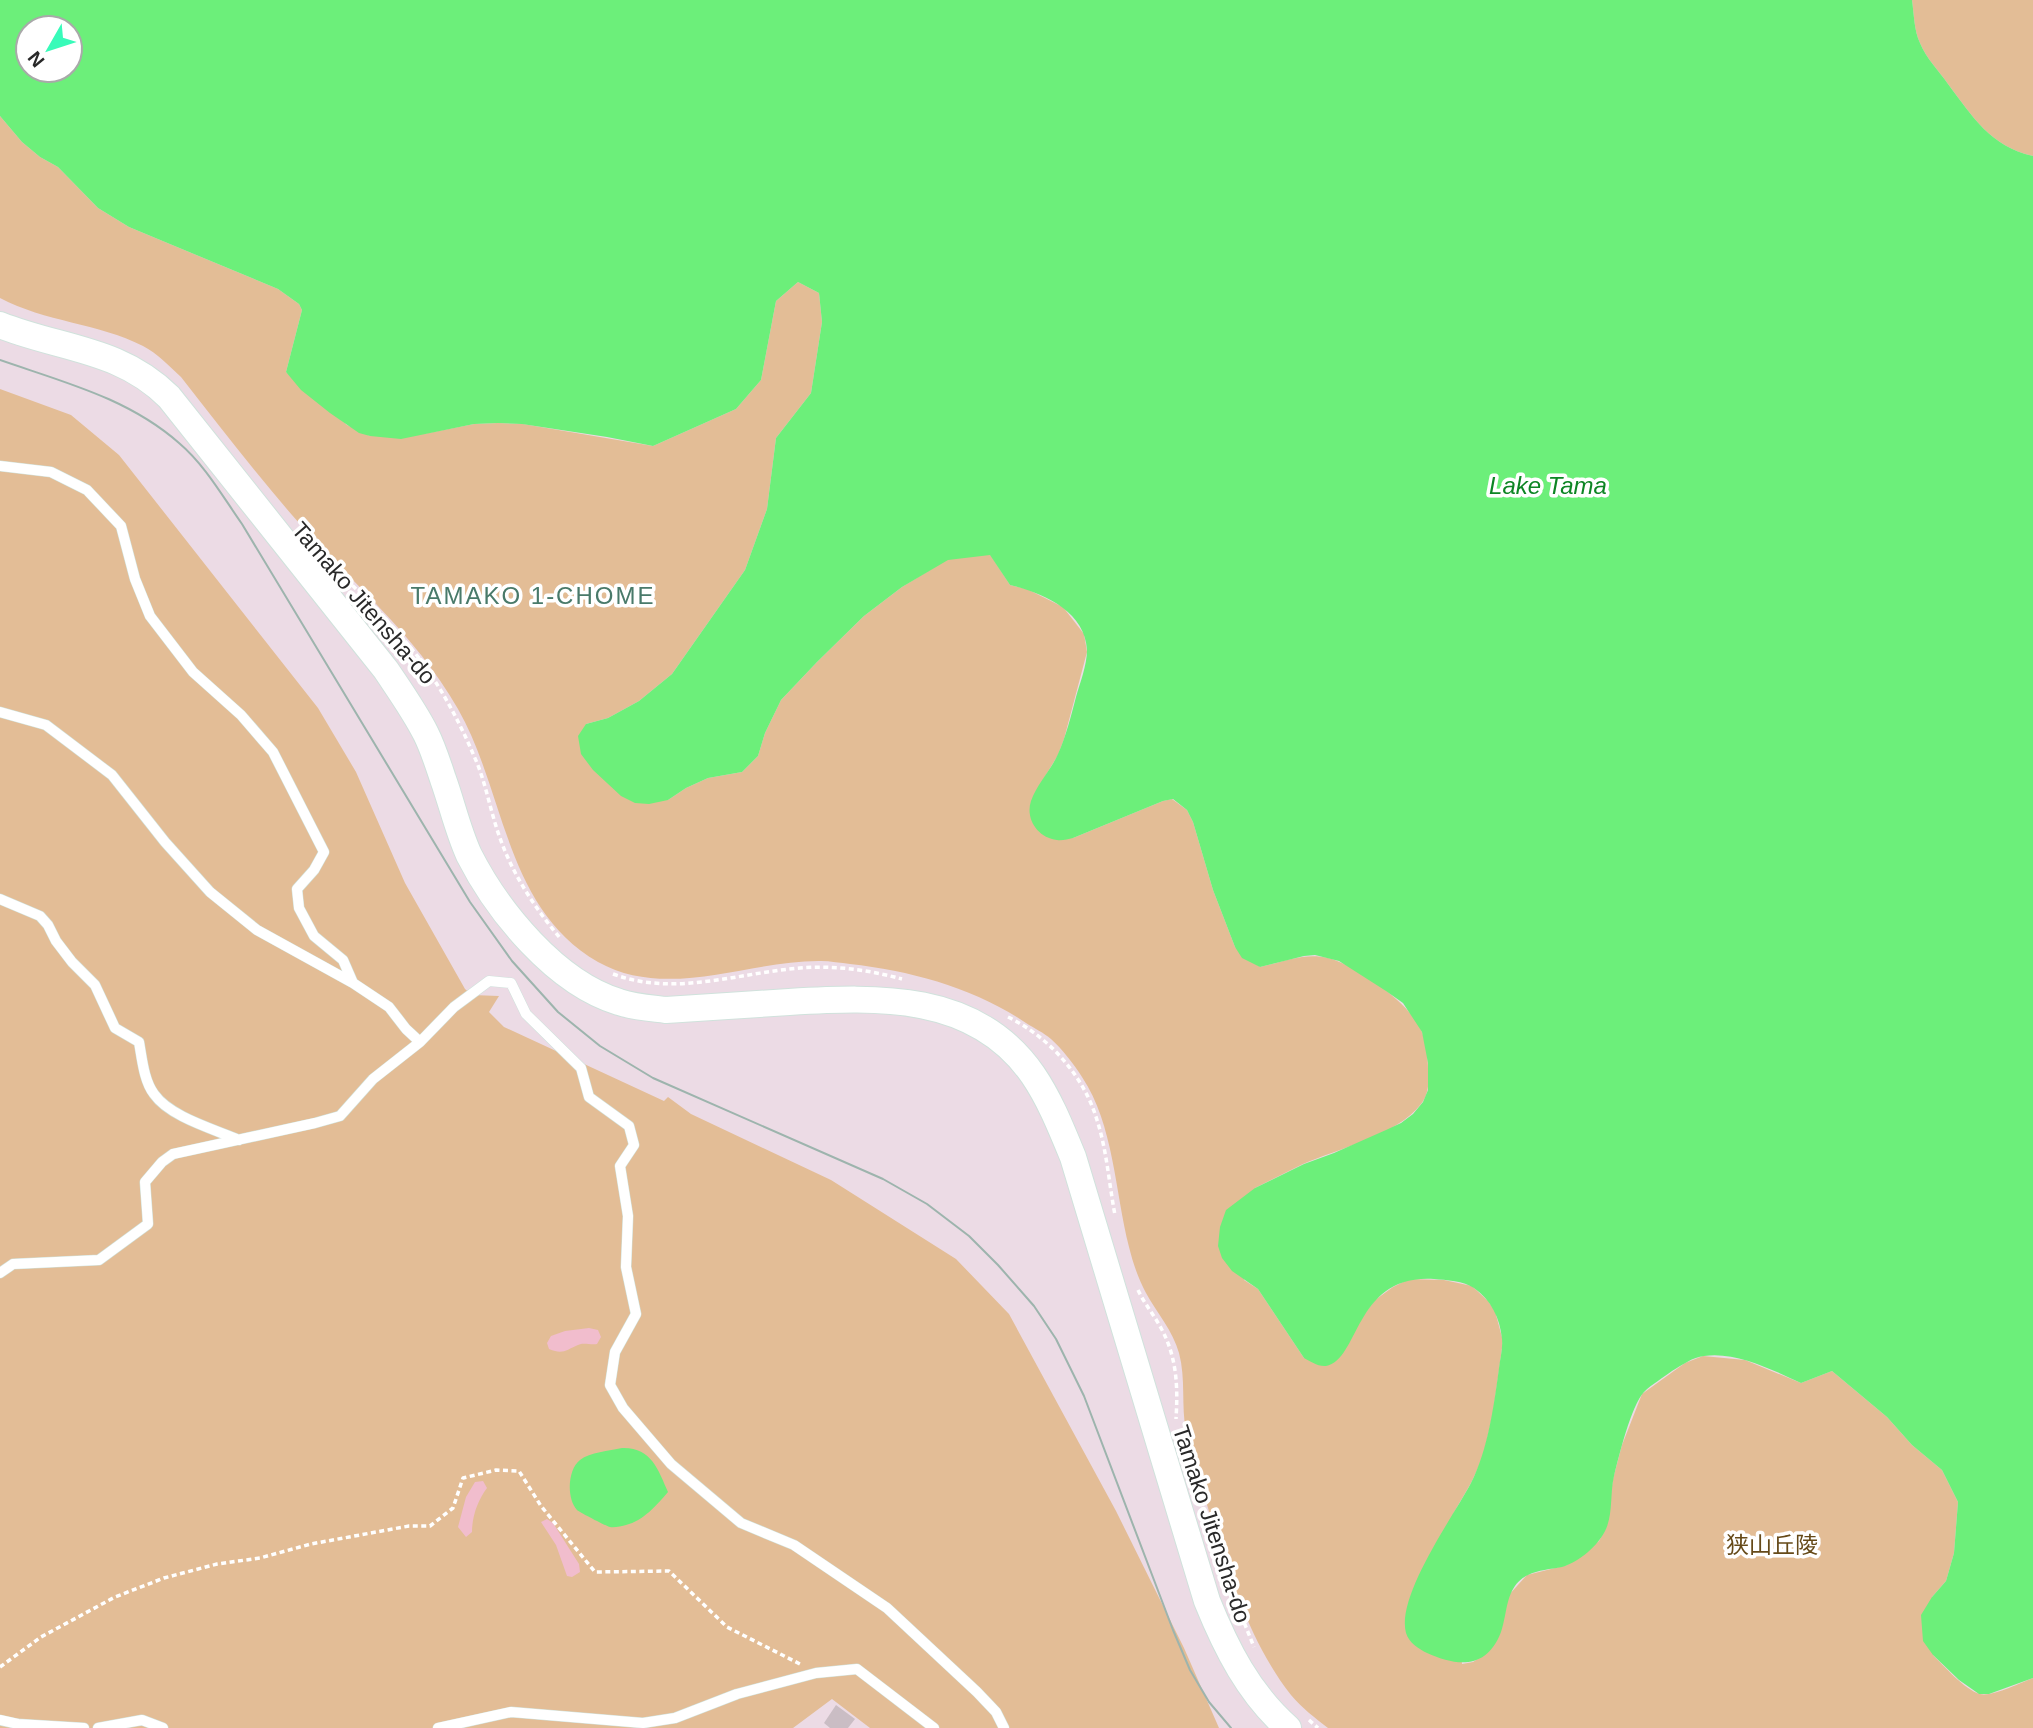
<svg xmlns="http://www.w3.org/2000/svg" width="2033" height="1728" font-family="Arial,'Noto Sans JP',sans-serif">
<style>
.green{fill:#e3bd96}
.sand{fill:#f1bdcd}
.water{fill:#6cef7a;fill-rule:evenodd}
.building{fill:#cabdc4}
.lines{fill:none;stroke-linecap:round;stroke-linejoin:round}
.lane-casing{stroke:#d0e2dc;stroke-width:11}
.secondary-casing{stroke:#d0e2dc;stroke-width:28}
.path{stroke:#fff;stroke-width:3.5;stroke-dasharray:5 3.5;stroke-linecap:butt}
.lane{stroke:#fff;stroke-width:10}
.secondary{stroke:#fff;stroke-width:26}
.tram{stroke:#9db4ad;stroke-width:2}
.labels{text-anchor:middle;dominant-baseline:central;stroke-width:7;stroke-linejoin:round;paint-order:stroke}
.street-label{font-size:23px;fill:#292929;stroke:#fff}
.park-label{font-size:23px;fill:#664a19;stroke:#fff}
.water-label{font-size:24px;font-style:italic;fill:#0d8524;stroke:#fff}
.neighbourhood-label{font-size:24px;letter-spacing:2px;fill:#497a6a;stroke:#fff}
</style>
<rect width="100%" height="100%" fill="#ecdbe5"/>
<!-- green -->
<path class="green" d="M1912 0H2033V156C1990 146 1973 117 1948 84 1939 71 1926 58 1920 43 1914 31 1914 14 1912 0Z
M0 116 22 142 40 157 58 167 98 208 129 227 278 289 299 304 302 310 286 372 347 425 370 436 423 434 474 424 498 423 523 424 653 446 736 409 761 380 776 301 798 282 819 293 822 322 811 393 776 438 767 509 745 570 672 674 639 701 608 718 586 724 668 800 686 788 708 778 742 772 758 756 765 733 781 700 817 662 864 616 902 587 948 559 990 554 1010 585 1027 589 1063 607 1084 634 1087 652 1064 739 1058 755 1035 793 1073 838 1163 801 1172 799 1187 810 1193 822 1213 890 1235 947 1260 967C1282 962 1305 952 1328 958 1356 965 1412 1004 1422 1032 1426 1043 1428 1058 1428 1069 1429 1082 1429 1094 1421 1104 1398 1135 1337 1149 1303 1164 1287 1172 1271 1180 1255 1188L1244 1280 1258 1289 1304 1358 1363 1316 1375 1300 1393 1287 1409 1279 1444 1280 1472 1286 1488 1301 1495 1311 1503 1341 1493 1413 1483 1457 1471 1483 1453 1514 1462 1664 1473 1662 1484 1655 1508 1596 1527 1575 1567 1565 1599 1541 1606 1528 1613 1479 1622 1445 1642 1394 1685 1363 1703 1356 1745 1360 1801 1383 1832 1371 1887 1417 1912 1445 1942 1470 1958 1502 1954 1553 1946 1581 1932 1597 1933 1655C1944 1666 1965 1690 1980 1694 1992 1697 2020 1683 2033 1678V1728H1328C1315 1718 1302 1708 1291 1695 1249 1642 1224 1562 1205 1498 1199 1476 1190 1454 1186 1431 1181 1406 1186 1379 1179 1353 1173 1331 1157 1313 1146 1293 1138 1278 1133 1263 1129 1247 1115 1192 1114 1125 1082 1077 1074 1064 1062 1049 1051 1039 1044 1033 1034 1028 1026 1023 974 988 912 971 850 964 841 963 830 961 821 961 748 960 668 1001 598 962 504 907 506 793 458 709 415 633 348 580 292 515 253 470 217 423 181 377 169 366 157 353 143 346 98 323 45 322 0 298Z
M0 389 71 415 119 455 318 708 356 772 405 883 465 989 472 995 499 996 489 1012 504 1027 664 1101 668 1097 691 1114 831 1180 956 1259 1009 1314 1116 1511 1184 1648 1219 1728H870L832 1699 793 1728H0Z"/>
<!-- sand -->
<path class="sand" d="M589 1328 598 1330 601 1337 597 1344C590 1345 583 1342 578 1345 566 1350 563 1355 549 1349L547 1343 551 1336 565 1331Z
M483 1481 487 1488C478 1500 472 1516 472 1532L466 1537 458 1527 466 1497 475 1482Z
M547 1519 553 1523 579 1564 580 1572 572 1577 567 1576 556 1545 541 1522Z"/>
<!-- water -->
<path class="water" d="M0 0H1912C1914 14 1914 31 1920 43 1926 58 1939 71 1948 84 1973 117 1990 146 2033 156V1678L1989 1694H1979L1959 1680 1933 1655 1923 1641 1921 1615 1932 1597 1946 1581 1954 1553 1958 1502 1942 1470 1912 1445 1887 1417 1832 1371 1801 1383C1773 1370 1735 1351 1704 1356 1693 1357 1682 1365 1672 1371 1663 1378 1652 1384 1644 1392 1631 1406 1619 1456 1614 1476 1610 1493 1613 1513 1606 1529 1599 1545 1579 1562 1562 1567 1551 1569 1538 1570 1528 1575 1505 1586 1508 1612 1501 1632 1487 1669 1458 1667 1427 1653 1419 1649 1409 1643 1406 1633 1396 1596 1453 1517 1471 1483 1488 1450 1494 1405 1499 1368 1500 1359 1503 1348 1502 1339 1500 1318 1491 1300 1474 1288 1464 1281 1446 1280 1434 1279 1354 1274 1360 1360 1326 1366 1318 1367 1310 1361 1304 1358L1258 1289 1232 1271 1222 1258 1218 1246 1220 1227 1226 1210 1255 1188 1304 1164 1334 1153 1386 1130 1401 1123 1413 1114 1423 1102 1428 1090V1063L1422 1032 1403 1003 1386 991 1339 961 1315 955 1304 956 1260 967 1242 958 1235 947 1213 890 1193 822 1187 810 1173 799 1163 801 1073 838C1068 839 1062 841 1057 840 1038 838 1025 819 1031 801 1037 784 1051 770 1058 754 1066 736 1071 716 1076 697 1080 683 1087 665 1087 650 1085 611 1043 593 1010 585L990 555 948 560 902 587 864 616 817 662 781 700 765 733 758 756 742 772 708 778 686 788 668 800 649 804 635 803 621 796 593 770 581 754 578 736 586 724 608 718 639 701 672 674 745 570 767 509 776 438 811 393 822 322 819 293 798 282 776 301 761 380 736 409 653 446 607 437 522 424 498 423 474 424 401 439 370 436 359 433 330 413 301 390 286 372 302 310 299 304 278 289 129 227 98 208 58 167 40 157 22 142 0 116ZM70 28V70H28V28Z
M622 1448C651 1447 658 1469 668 1492 657 1505 643 1521 626 1525 622 1526 614 1528 610 1527 606 1526 579 1512 577 1510 566 1498 568 1469 580 1460 590 1452 609 1451 622 1448Z"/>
<!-- building -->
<path class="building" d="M836 1705 855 1719 848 1728H830L824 1723Z"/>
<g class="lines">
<!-- lane casing -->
<g class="lane-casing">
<path id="lane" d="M0 466 51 472 87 490 121 526 135 579 150 616 193 672 241 715 273 752 324 852 314 870 297 889 299 908 314 936 343 960 353 983
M0 712 46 725 112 775 165 842 210 892 257 930 353 983 389 1007 406 1029 420 1042
M0 899 40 916 48 925 56 941 72 962 95 985 115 1028 139 1042C142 1059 144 1081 154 1094 170 1117 214 1129 239 1140
M0 1273 13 1264 99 1260 148 1224 145 1182 162 1162 173 1154 315 1123 340 1116 373 1079 420 1042 454 1007 489 981 511 983 526 1014 581 1068 589 1097 629 1126 634 1145 620 1166 628 1216 626 1267 636 1314 615 1352 610 1385 623 1408 671 1464 741 1523 794 1545 887 1608 977 1692 996 1712 1004 1728
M0 1720 18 1724 84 1728
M98 1728 142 1720 163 1728
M438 1728 511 1712 643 1723 675 1718 737 1694 816 1673 857 1669 934 1728"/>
</g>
<!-- secondary casing -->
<g class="secondary-casing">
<path id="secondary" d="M0 325C60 349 120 348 169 397L386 670C400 691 415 712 426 734 433 748 438 764 443 779 452 804 458 831 469 855 498 912 556 983 619 1002 634 1007 650 1008 666 1010 707 1007 748 1005 789 1002 878 997 976 992 1033 1075 1050 1100 1061 1128 1073 1157L1207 1601C1226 1648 1249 1694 1288 1728"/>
</g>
<!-- path -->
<path class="path" d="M335 567C364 598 396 628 422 662 443 691 460 723 474 756 486 782 490 811 500 838 513 875 535 908 560 938
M613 974C675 997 737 973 800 968 834 965 869 970 902 979
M1008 1017C1049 1037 1084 1076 1097 1120 1107 1151 1109 1184 1115 1215
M1138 1290C1144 1303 1154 1315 1161 1328 1177 1357 1178 1387 1176 1419
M1219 1560 1254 1647
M0 1667 41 1637 115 1597 164 1578 217 1564 260 1558 311 1544 409 1526H430L453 1508 463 1478 496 1470 519 1471 541 1506 595 1572 669 1571 727 1627 800 1664
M1309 1720 1318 1728"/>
<!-- lane -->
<use href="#lane" class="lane"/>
<!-- secondary -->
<use href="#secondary" class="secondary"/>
<!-- tram -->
<path class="tram" d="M0 360C63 382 128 398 179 443 205 465 223 497 242 524L470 902 512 961 558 1012 600 1046 653 1078 883 1179 927 1204 969 1236 998 1265 1034 1306 1056 1339 1084 1396 1173 1630 1190 1670 1209 1702 1231 1728"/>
</g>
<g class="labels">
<!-- street labels -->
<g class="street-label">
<text transform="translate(364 603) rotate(49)">Tamako Jitensha-do</text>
<text transform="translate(1212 1524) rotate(72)">Tamako Jitensha-do</text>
</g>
<!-- park labels -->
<g class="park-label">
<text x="1772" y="1545">狭山丘陵</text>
</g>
<!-- water labels -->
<g class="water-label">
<text x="1548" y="485">Lake Tama</text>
</g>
<!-- neighbourhood labels -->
<g class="neighbourhood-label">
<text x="533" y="595">TAMAKO 1-CHOME</text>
</g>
</g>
<!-- north arrow -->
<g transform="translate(49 49) rotate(231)"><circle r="33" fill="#ffffff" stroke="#a9a9a9" stroke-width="2"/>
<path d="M0-5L12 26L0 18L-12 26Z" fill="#38fbb9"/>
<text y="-10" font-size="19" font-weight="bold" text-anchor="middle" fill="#292929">N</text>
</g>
</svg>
